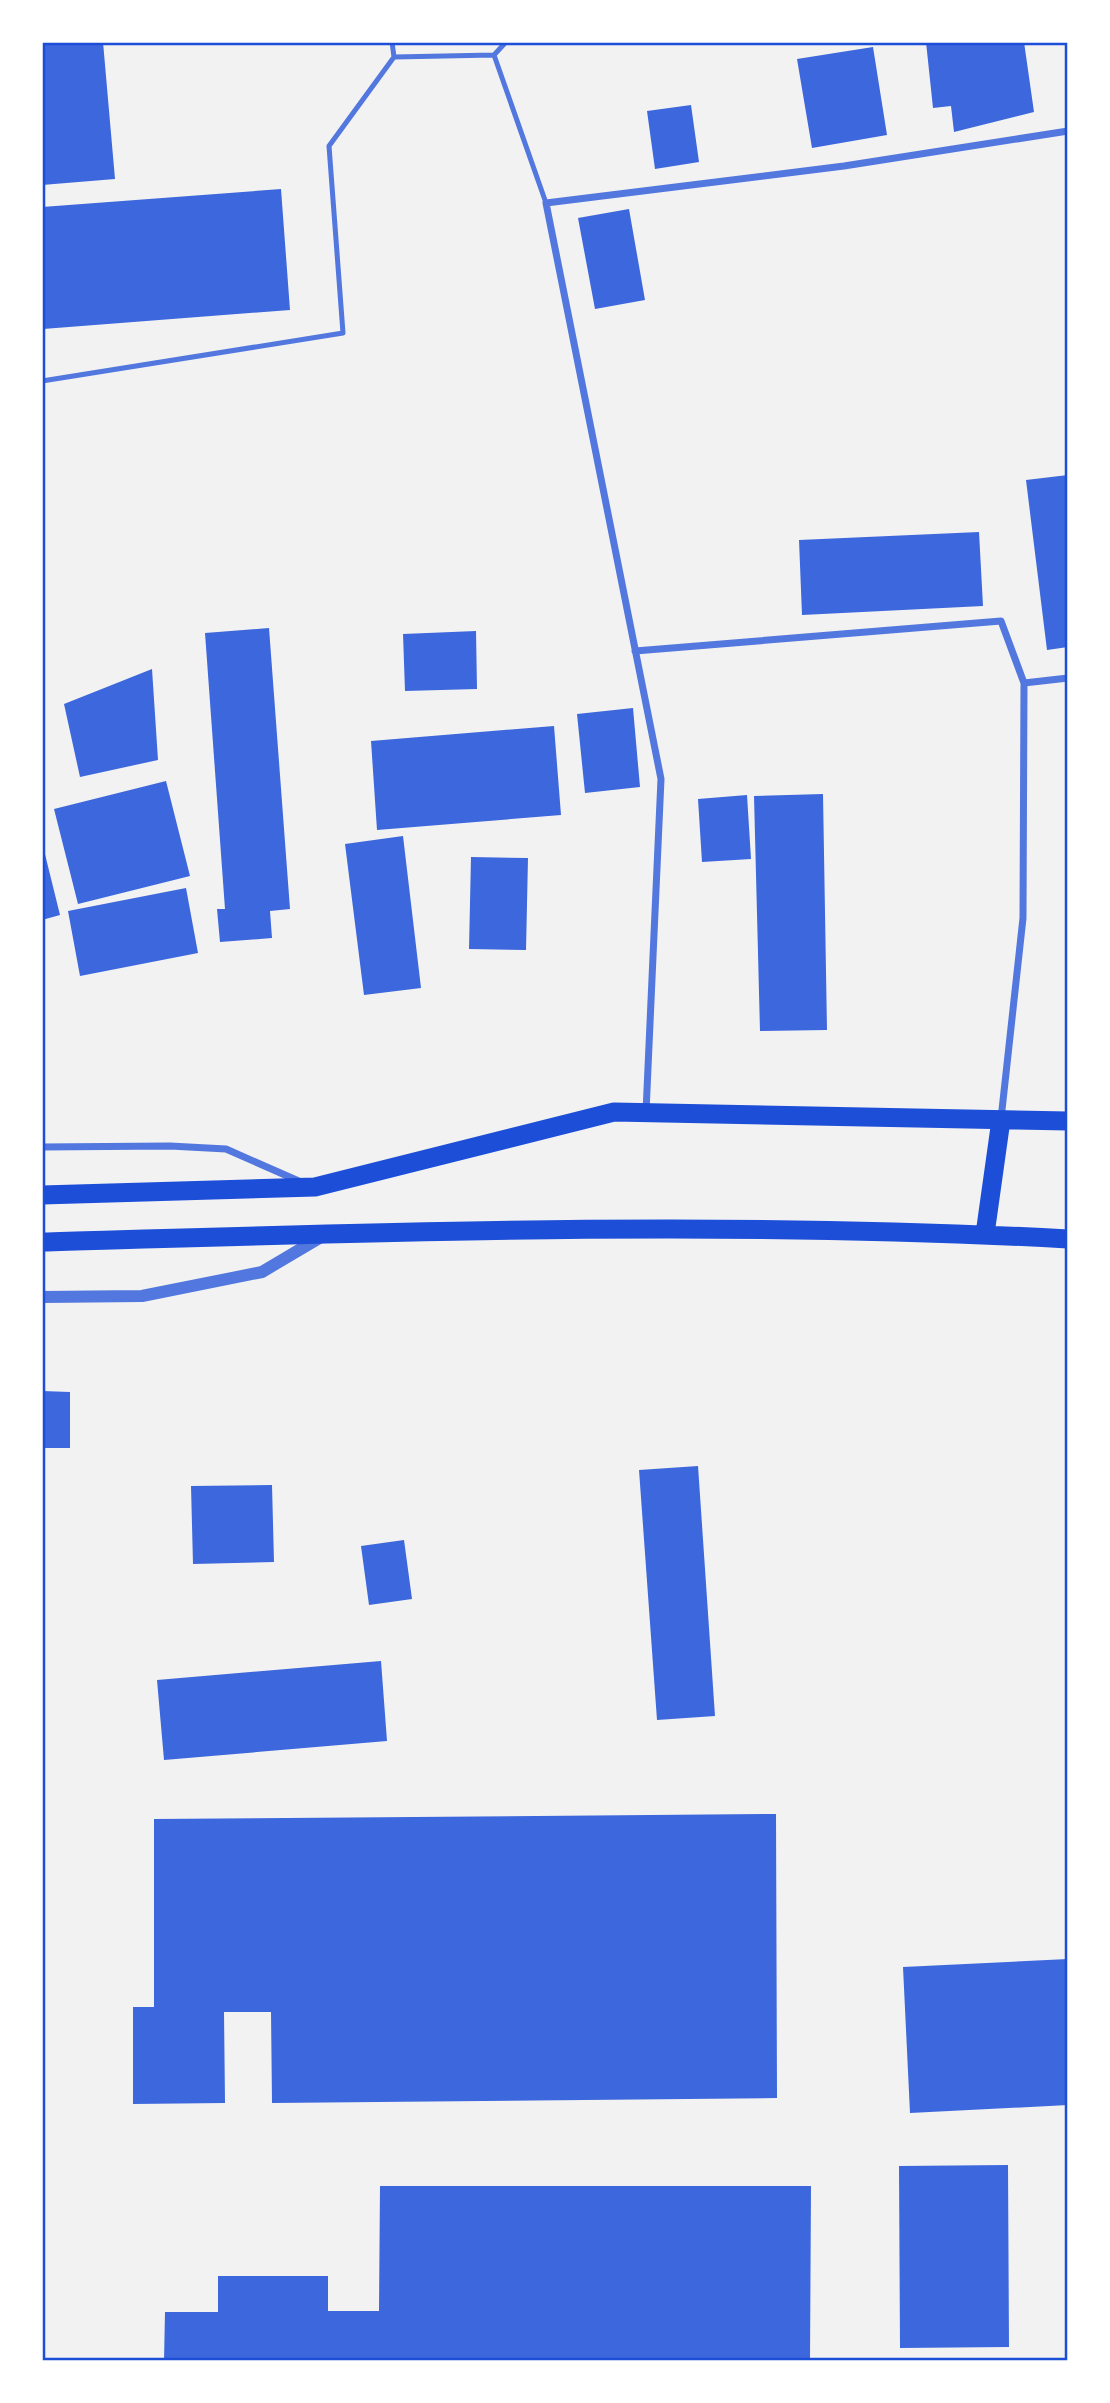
<svg xmlns="http://www.w3.org/2000/svg" width="1110" height="2403" font-family="'Open Sans',sans-serif">
<style>
.building{fill:#3d67dc}
.lines{fill:none;stroke-linecap:round;stroke-linejoin:round}
.service{stroke:#5277de;stroke-width:5}
.minor{stroke:#5277de;stroke-width:7}
.tertiary{stroke:#5277de;stroke-width:12}
.trunk{stroke:#1d4ed8;stroke-width:19}
.neatline{fill:none;stroke:#1d4ed8;stroke-width:2.5}
</style>
<rect width="100%" height="100%" fill="#f2f2f2"/>
<!-- building -->
<path class="building" d="M42 42H103L115 179 42 185Z
M926 42H1024L1034 112 954 132 951 106 933 108Z
M873 47 887 135 812 148 797 59Z
M691 105 699 162 655 169 647 111Z
M281 189 290 310 43 329 42 207Z
M629 209 645 300 595 309 578 218Z
M1068 475V647L1047 650 1026 480Z
M979 532 983 606 802 615 799 540Z
M269 628 290 909 270 911 272 938 220 942 217 909H225L205 633Z
M476 631 477 689 405 691 403 634Z
M152 669 158 760 80 777 64 704Z
M633 708 640 787 585 793 577 714Z
M554 726 561 815 377 830 371 741Z
M166 781 190 876 78 904 54 809Z
M823 794 827 1030 760 1031 754 796Z
M747 795 751 859 702 862 698 799Z
M403 836 421 988 364 995 345 844Z
M42 842 60 915 42 920Z
M471 857 528 858 526 950 469 949Z
M186 888 198 953 80 976 68 911Z
M42 1391 70 1392V1448H42Z
M698 1466 715 1716 657 1720 639 1470Z
M272 1485 274 1562 193 1564 191 1486Z
M404 1540 412 1599 369 1605 361 1546Z
M381 1661 387 1741 164 1760 157 1680Z
M776 1814 777 2098 272 2103 271 2012H224L225 2103 133 2104V2007H154V1819Z
M1068 1959V2105L910 2113 903 1967Z
M1008 2165 1009 2347 900 2348 899 2166Z
M380 2186H811L810 2361H164L165 2312H218V2276H328V2311H379Z"/>
<g class="lines">
<!-- service -->
<path class="service" d="M494 55 546 203
M394 57 494 55 506 42
M42 381 343 333 329 146 394 57 392 42"/>
<!-- minor -->
<path class="minor" d="M635 651 1001 621 1024 683
M646 1112 661 779 546 203 844 166 1068 131
M1001 1119 1023 918 1024 683 1068 678
M42 1147 170 1146 226 1149 301 1182"/>
<!-- tertiary -->
<path class="tertiary" d="M42 1297 142 1296 262 1272 321 1237"/>
<!-- trunk -->
<path class="trunk" d="M42 1195 315 1187 614 1112 1068 1121
M985 1234 1001 1120
M42 1242C384 1232 726 1220 1068 1239"/>
</g>
<!-- border -->
<rect width="1110" height="2403" fill="none" stroke="#ffffff" stroke-width="88"/>
<rect x="44" y="44" width="1022" height="2315" class="neatline"/>
</svg>
